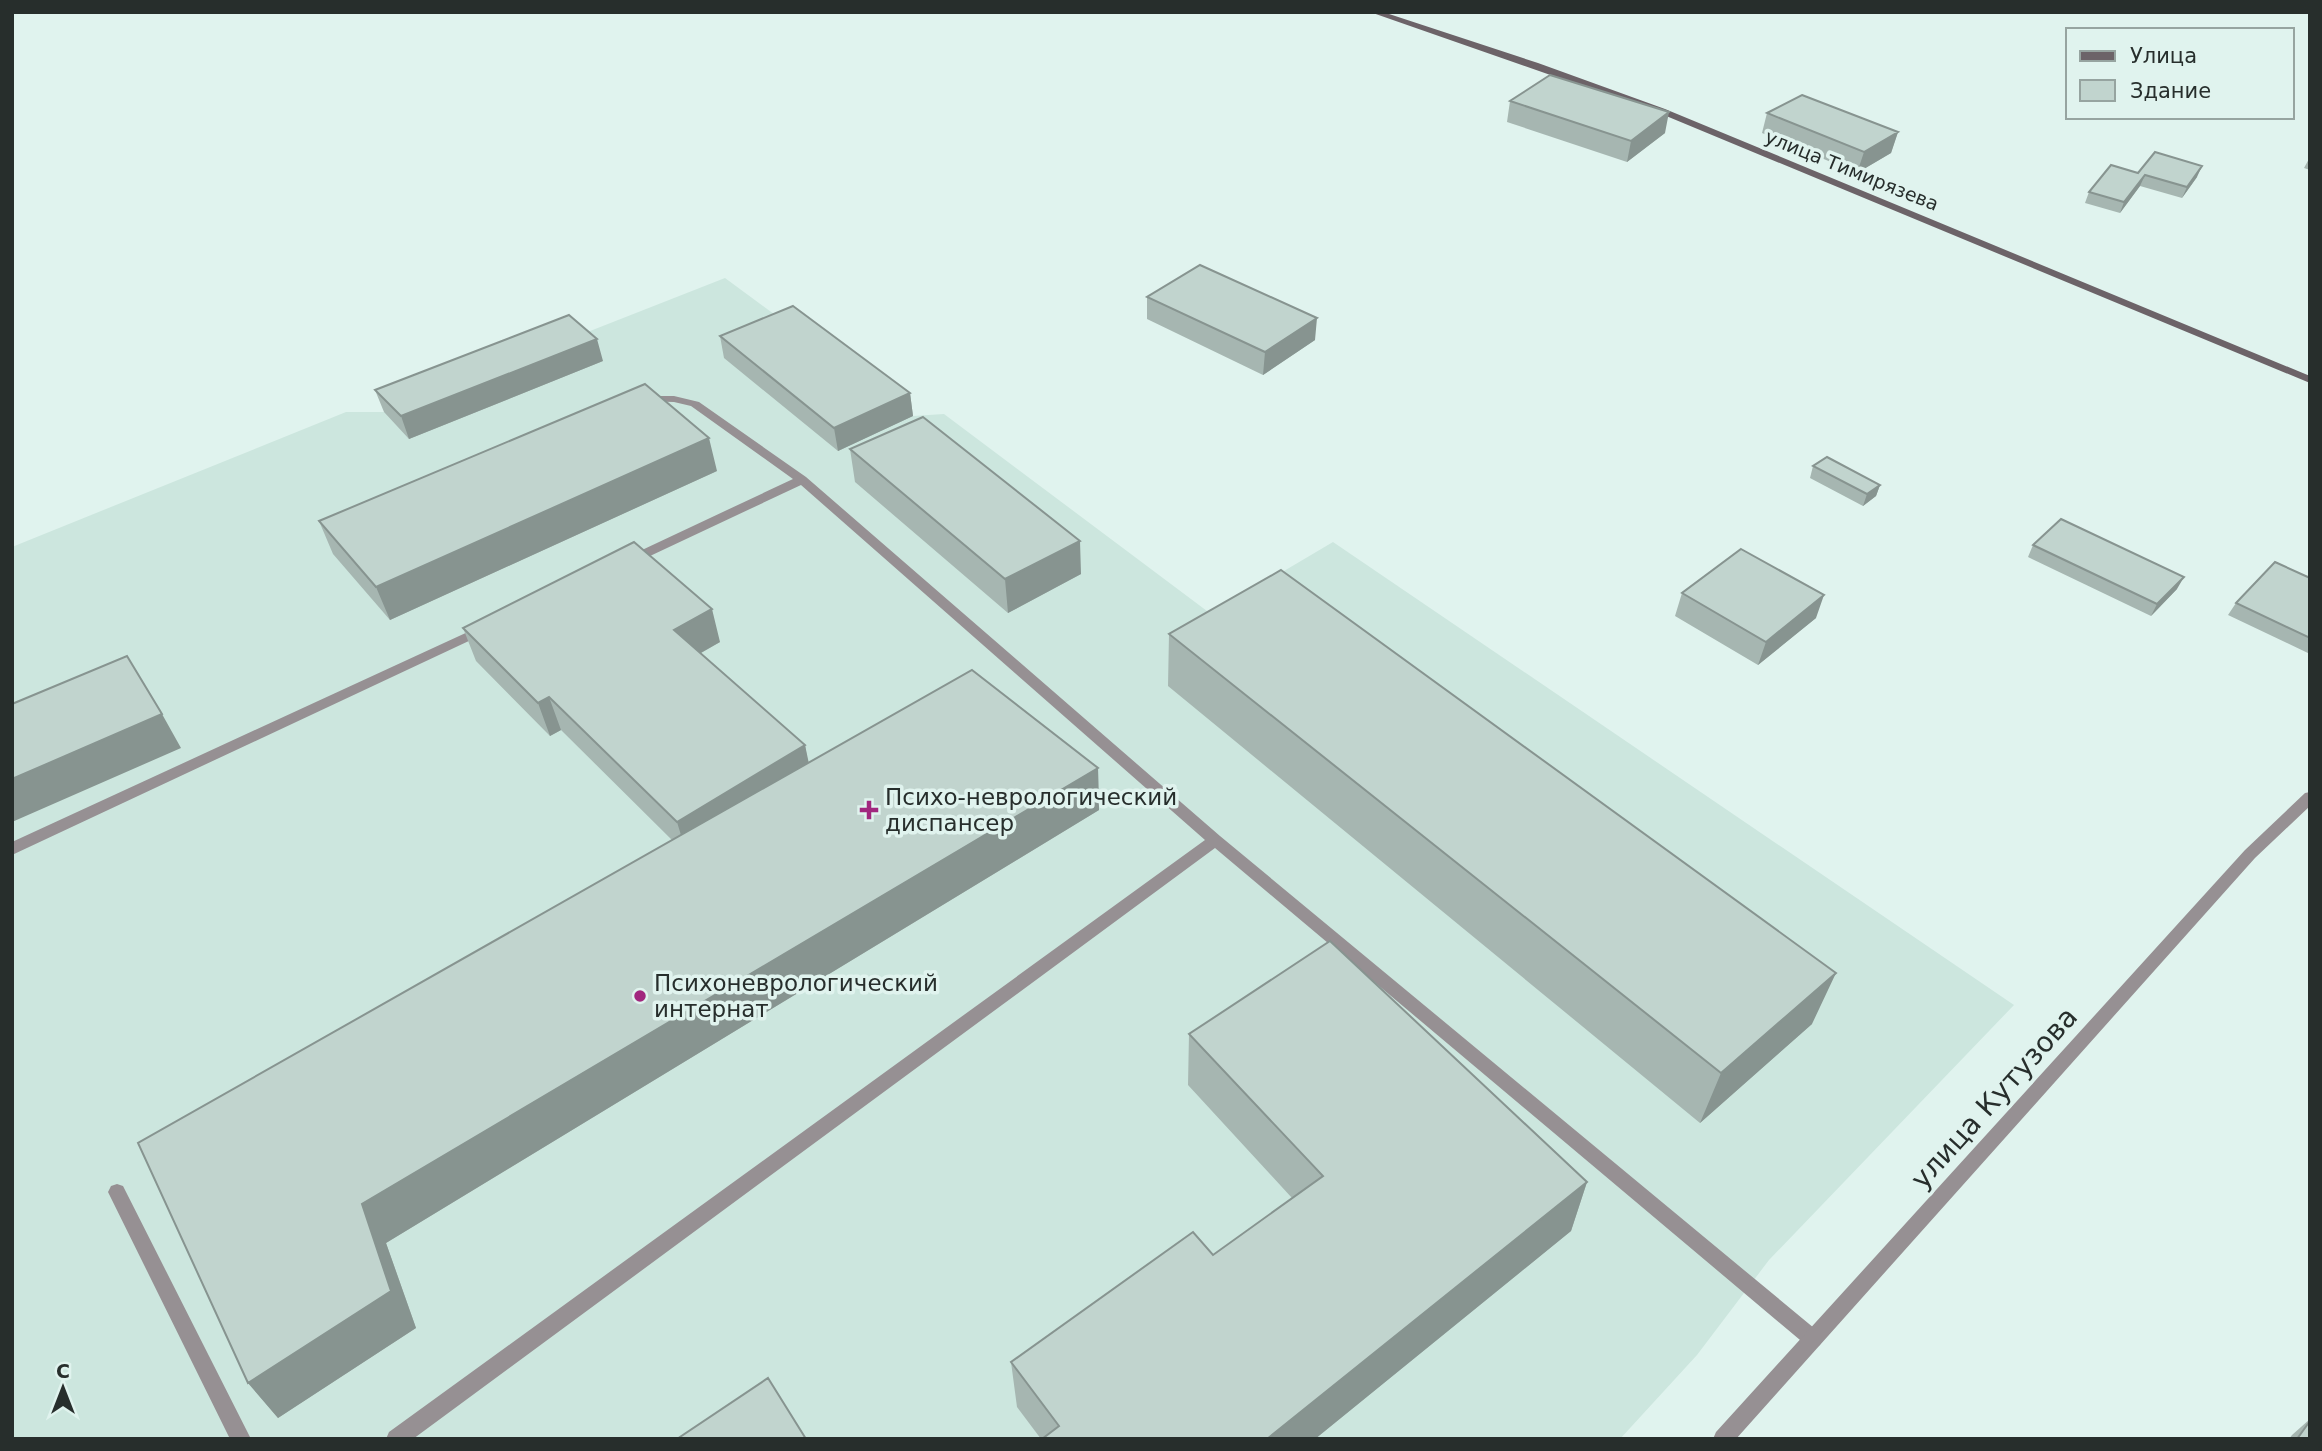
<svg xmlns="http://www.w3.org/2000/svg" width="2322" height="1451" font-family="'DejaVu Sans',sans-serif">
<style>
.built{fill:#cce6de}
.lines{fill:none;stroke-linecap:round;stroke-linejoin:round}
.lane{fill:#969093;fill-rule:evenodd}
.street{fill:#969093;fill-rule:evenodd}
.secondary{fill:#6c6368;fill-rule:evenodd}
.wall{fill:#a6b6b1}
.shaded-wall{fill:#879490}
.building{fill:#c1d4ce;stroke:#879490;stroke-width:2}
.poi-dot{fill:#a1277e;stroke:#e0f3ee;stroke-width:2.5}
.labels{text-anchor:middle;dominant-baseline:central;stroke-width:7;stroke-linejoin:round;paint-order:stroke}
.far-street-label{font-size:19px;fill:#272e2c;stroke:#e0f3ee}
.poi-label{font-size:23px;fill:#272e2c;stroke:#e0f3ee;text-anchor:start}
.near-street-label{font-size:28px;fill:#272e2c;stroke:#e0f3ee}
</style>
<rect width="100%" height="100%" fill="#e0f3ee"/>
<!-- built -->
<path class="built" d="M725 278 913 416 944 414 1211 614 1333 542 2014 1005 1769 1260 1697 1355 1620 1439H12V547L346 412H384Z"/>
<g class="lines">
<!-- lane -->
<path class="lane" d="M643 396H674L699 402 806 477 1220 836 1820 1333 1822 1339 1820 1345 1813 1348 1806 1345 1215 848 413 1439H386L389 1432 1205 840 801 485 633 564H625L623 561 625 558 793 479 691 406 674 402 639 401V397Z
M483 625 490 629 488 632 12 855V842Z
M117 1184 123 1186 251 1439H230L108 1192 111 1186Z"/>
<!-- street -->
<path class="street" d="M2310 792V806L2255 858 1736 1439H1713L1716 1432 2245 850 2305 793Z"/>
<!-- secondary -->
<path class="secondary" d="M1370 12H1383L1538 63 1665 109 2310 376V383L1659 113Z"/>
</g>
<!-- wall -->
<path class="wall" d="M1510 101 1665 133 1627 162 1507 122Z
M1767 113 1898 132 1891 153 1857 173 1762 133Z
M2310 157V170L2304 168Z
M2138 173 2197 177 2182 198 2140 186 2120 213 2085 203 2089 192Z
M1147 297 1315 340 1263 375 1147 319Z
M720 336 910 393 913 416 838 451 724 358Z
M603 361 409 439 384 412 375 390Z
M850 449 1081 574 1008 613 855 482Z
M1813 466 1880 485 1876 496 1863 506 1810 478Z
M717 471 390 620 333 554 319 521Z
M2033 545 2177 589 2151 616 2028 557Z
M2310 578V654L2228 615 2236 603Z
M1682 593 1816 618 1758 665 1675 616Z
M463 628 720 642 701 653 805 745 808 763 1098 768 1099 810 386 1243 416 1328 278 1418 248 1383 672 840 561 730 550 736 476 661Z
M1169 634 1812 1024 1700 1123 1168 686Z
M1189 1034 1587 1182 1571 1231 1315 1439H1041L1017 1407 1011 1362 1213 1255 1292 1198 1188 1085Z
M2310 1419V1439H2289L2292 1435Z"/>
<!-- shaded-wall -->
<path class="shaded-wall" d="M1669 112 1665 133 1627 162 1631 141Z
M1898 132 1891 153 1857 173 1864 152Z
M2202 166 2197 177 2182 198 2187 187Z
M2145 175 2140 186 2120 213 2124 202Z
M1317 318 1315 340 1263 375 1265 352Z
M597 339 603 361 409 439 401 416Z
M910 393 913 416 838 451 834 428Z
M709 438 717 471 390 620 376 587Z
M1880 485 1876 496 1863 506 1867 494Z
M1080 541 1081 574 1008 613 1005 579Z
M2184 577 2177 589 2151 616 2157 604Z
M1824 595 1816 618 1758 665 1766 642Z
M712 609 720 642 683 663 674 630Z
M549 697 561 730 550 736 538 703Z
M162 714 181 748 12 822V779Z
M805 745 812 778 687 855 677 822Z
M1098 768 1099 810 386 1243 416 1328 278 1418 248 1383 362 1204Z
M1836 973 1812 1024 1700 1123 1721 1073Z
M1587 1182 1571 1231 1315 1439H1267Z"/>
<!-- building -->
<path class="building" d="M1550 75 1669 112 1631 141 1510 101Z
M1802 95 1898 132 1864 152 1767 113Z
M2155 152 2202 166 2187 187 2145 175 2124 202 2089 192 2111 165 2138 173Z
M1200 265 1317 318 1265 352 1147 297Z
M793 306 910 393 834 428 720 336Z
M569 315 597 339 401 416 375 390Z
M645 384 709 438 376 587 319 521Z
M923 417 1080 541 1005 579 850 449Z
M1827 457 1880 485 1867 494 1813 466Z
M2061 519 2184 577 2157 604 2033 545Z
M634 542 712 609 674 630 805 745 677 822 549 697 538 703 463 628Z
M1741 549 1824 595 1766 642 1682 593Z
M2275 562 2310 578V638L2236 603Z
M1281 570 1836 973 1721 1073 1169 634Z
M127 656 162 714 12 779V704Z
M972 670 1098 768 362 1204 391 1291 248 1383 138 1143Z
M1330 941 1587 1182 1267 1439H1042L1059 1426 1011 1362 1193 1232 1213 1255 1323 1176 1189 1034Z
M768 1378 806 1439H677Z
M2310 1421V1439H2297Z"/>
<!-- markers -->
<g class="poi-dot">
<path d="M865.5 799.5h7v7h7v7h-7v7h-7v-7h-7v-7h7z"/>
<circle cx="640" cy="996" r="7"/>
</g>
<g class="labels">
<!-- far-street labels -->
<g class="far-street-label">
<text transform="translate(1852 170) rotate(22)">улица Тимирязева</text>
</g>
<!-- poi labels -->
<g class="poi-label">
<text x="885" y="797">Психо-неврологический<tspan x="885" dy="26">диспансер</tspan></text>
<text x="654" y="983">Психоневрологический<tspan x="654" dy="26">интернат</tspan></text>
</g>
<!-- near-street labels -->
<g class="near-street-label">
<text transform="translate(1994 1098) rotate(-48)">улица Кутузова</text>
</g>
</g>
<!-- border -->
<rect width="2322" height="1451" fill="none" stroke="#272e2c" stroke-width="28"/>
<!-- legend -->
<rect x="2066" y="28" width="228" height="91" fill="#e0f3ee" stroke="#96a4a0" stroke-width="2"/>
<rect x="2080" y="51" width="35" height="10" fill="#6c6368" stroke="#96a4a0" stroke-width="2"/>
<text x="2130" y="63" font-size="21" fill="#272e2c">Улица</text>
<rect x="2080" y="80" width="35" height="21" fill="#c1d4ce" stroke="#96a4a0" stroke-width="2"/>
<text x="2130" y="98" font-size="21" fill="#272e2c">Здание</text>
<!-- north arrow -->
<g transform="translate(63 1388)" stroke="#e0f3ee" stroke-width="5" paint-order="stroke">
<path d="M0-5L12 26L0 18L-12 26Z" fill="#272e2c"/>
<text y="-10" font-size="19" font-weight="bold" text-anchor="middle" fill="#272e2c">С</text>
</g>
</svg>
